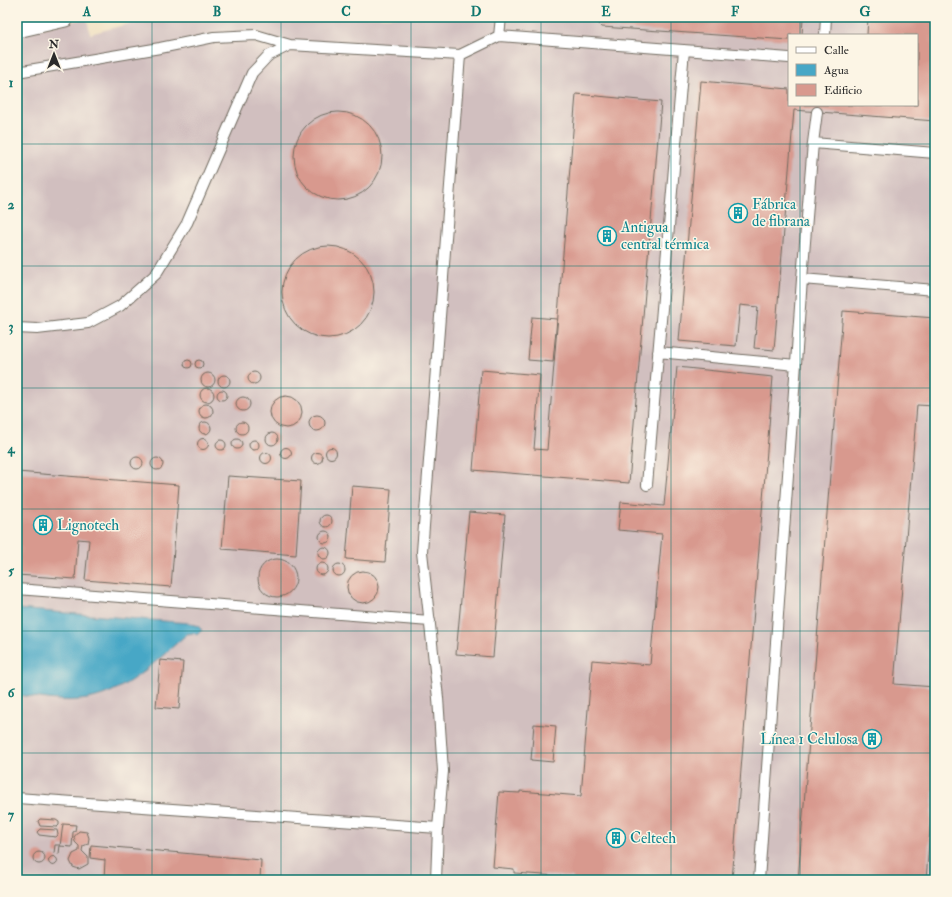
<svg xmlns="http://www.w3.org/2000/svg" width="952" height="897" font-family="'IM FELL Double Pica',serif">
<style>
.industrial{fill:#d1bfbf;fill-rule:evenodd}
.water{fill:#47a7c6;stroke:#396978}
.building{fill:#d8998e}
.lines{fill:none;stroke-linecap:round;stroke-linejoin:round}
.service-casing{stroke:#706a5f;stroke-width:12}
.minor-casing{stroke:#706a5f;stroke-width:21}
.service{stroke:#fff;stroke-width:10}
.minor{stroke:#fff;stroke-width:19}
.grid{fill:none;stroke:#0f766e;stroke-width:1;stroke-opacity:0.55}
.labels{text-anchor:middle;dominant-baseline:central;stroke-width:3;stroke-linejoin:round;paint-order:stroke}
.culture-label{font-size:15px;fill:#0d838f;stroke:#fcf5e5;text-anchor:start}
.neatline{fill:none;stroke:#0f766e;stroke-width:1.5}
.grid-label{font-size:13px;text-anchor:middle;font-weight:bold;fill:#0f766e}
</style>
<rect width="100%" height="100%" fill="#fcf5e5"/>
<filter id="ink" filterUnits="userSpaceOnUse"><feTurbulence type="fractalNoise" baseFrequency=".025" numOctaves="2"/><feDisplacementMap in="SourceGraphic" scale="8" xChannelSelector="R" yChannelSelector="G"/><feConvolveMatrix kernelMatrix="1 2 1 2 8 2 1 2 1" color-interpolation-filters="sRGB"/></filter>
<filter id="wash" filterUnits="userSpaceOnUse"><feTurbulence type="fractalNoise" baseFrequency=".012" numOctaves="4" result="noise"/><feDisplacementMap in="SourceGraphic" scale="16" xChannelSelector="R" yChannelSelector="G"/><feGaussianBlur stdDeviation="0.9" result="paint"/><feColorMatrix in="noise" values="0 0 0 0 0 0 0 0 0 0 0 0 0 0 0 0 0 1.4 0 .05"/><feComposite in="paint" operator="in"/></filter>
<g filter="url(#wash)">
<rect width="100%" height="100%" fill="#f0e0c0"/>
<!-- industrial -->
<path class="industrial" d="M155 17H935V880H17V34L87 18 90 34ZM789 35H917V105H789Z"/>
<!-- water -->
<path class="water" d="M17 609 188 623 198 626 202 630 197 635 194 633 187 634C156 661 122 697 79 700 60 702 36 697 17 695Z"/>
<g id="blocks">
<!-- building -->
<path class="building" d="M592 17H803L802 35H789V40L602 27Z
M868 17H935V121L794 110 774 350 754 348 758 307 740 305 736 346 679 341 701 81 789 89V105H917V35H867Z
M576 94 661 102 629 483 473 470 481 370 540 375 534 449 547 450Z
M294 156a44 44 0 1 1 88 0a44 44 0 1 1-88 0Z
M282 292a46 46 0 1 1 92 0a46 46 0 1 1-92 0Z
M843 311 935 318V406L917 405 894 684 935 687V791H933L926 880H798Z
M532 317 557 319 553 362 528 360Z
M184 364a4 4 0 1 1 8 0a4 4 0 1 1-8 0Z
M195 364a4 4 0 1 1 8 0a4 4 0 1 1-8 0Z
M677 367 773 377 732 880H573V877L514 873V869L493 867 499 792 520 793V791L581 796 592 660 650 665 662 534 618 530 621 502 664 506Z
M248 378a6 6 0 1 1 12 0a6 6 0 1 1-12 0Z
M201 380a7 7 0 1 1 14 0a7 7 0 1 1-14 0Z
M218 381a6 6 0 1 1 12 0a6 6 0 1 1-12 0Z
M200 395a7 7 0 1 1 14 0a7 7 0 1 1-14 0Z
M217 395a5 5 0 1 1 10 0a5 5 0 1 1-10 0Z
M270 412a16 16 0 1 1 32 0a16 16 0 1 1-32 0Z
M236 404a7 7 0 1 1 14 0a7 7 0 1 1-14 0Z
M199 411a7 7 0 1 1 14 0a7 7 0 1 1-14 0Z
M309 423a8 8 0 1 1 16 0a8 8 0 1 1-16 0Z
M199 428a6 6 0 1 1 12 0a6 6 0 1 1-12 0Z
M236 428a6 6 0 1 1 12 0a6 6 0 1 1-12 0Z
M266 439a6 6 0 1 1 12 0a6 6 0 1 1-12 0Z
M197.5 444a5.5 5.5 0 1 1 11 0a5.5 5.5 0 1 1-11 0Z
M232 444a5 5 0 1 1 10 0a5 5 0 1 1-10 0Z
M216 445a5 5 0 1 1 10 0a5 5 0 1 1-10 0Z
M249 445a5 5 0 1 1 10 0a5 5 0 1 1-10 0Z
M325.5 453a5.5 5.5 0 1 1 11 0a5.5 5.5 0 1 1-11 0Z
M280.5 453a5.5 5.5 0 1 1 11 0a5.5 5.5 0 1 1-11 0Z
M260.5 458a5.5 5.5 0 1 1 11 0a5.5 5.5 0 1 1-11 0Z
M311.5 458a5.5 5.5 0 1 1 11 0a5.5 5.5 0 1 1-11 0Z
M131 463a6 6 0 1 1 12 0a6 6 0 1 1-12 0Z
M151 464a6 6 0 1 1 12 0a6 6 0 1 1-12 0Z
M17 472 179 485 171 587 85 580 89 540 78 539 75 579 17 575Z
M228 476 301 481 296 555 222 549Z
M352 486 391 489 385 562 346 559Z
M469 512 505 515 493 657 456 654Z
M320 521a6 6 0 1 1 12 0a6 6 0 1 1-12 0Z
M319 537a6 6 0 1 1 12 0a6 6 0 1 1-12 0Z
M318 553a6 6 0 1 1 12 0a6 6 0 1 1-12 0Z
M258 578a19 19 0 1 1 38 0a19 19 0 1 1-38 0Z
M316 569a6 6 0 1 1 12 0a6 6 0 1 1-12 0Z
M333 570a6 6 0 1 1 12 0a6 6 0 1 1-12 0Z
M347 587a16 16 0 1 1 32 0a16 16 0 1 1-32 0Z
M160 660 183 662 179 709 156 707Z
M534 724 556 726 553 762 531 760Z
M40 819 56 820 59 822V825L57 827 40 826 38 821Z
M63 824 76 825 75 831 73 832 72 847 60 846Z
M40 829 57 830 58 835 56 837 39 835 37 832Z
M79 831 87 832 89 838 88 844 83 846 82 851 88 857V864L79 869 73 867 70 861 73 854 79 851V846L75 842 74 837Z
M55 845H60L59 854 54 853Z
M91 845 261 860 260 880H104L105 860 90 858Z
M33 858a6 6 0 1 1 12 0a6 6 0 1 1-12 0Z
M48.5 861a4.5 4.5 0 1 1 9 0a4.5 4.5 0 1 1-9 0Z"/>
</g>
</g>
<g filter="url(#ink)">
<use href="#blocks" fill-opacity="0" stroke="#706a5f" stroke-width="1"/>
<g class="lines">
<!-- service casing -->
<g class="service-casing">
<path id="service" d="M825 35 826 17
M499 36 789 58
M17 72 160 48 214 37 256 35 290 45
M813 143 817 112
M935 153 813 143 802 279 935 290
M17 328 37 329 88 323 120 306 156 274 187 223 252 73 268 56 290 45 460 55
M658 352 796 365
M647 485 684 50
M17 589 430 621
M17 798 438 828 443 771 438 698 422 552 460 55 499 36 501 17
M436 880 438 828
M759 880 802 279"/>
</g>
<!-- minor casing -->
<g class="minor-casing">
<path id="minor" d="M17 28 65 17"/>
</g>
<!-- service -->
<use href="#service" class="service"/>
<!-- minor -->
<use href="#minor" class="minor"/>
</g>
</g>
<!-- grid -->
<path class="grid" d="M152 17V880M281 17V880M411 17V880M541 17V880M671 17V880M800 17V35M800 105V880M17 144H935M17 266H935M17 388H935M17 509H935M17 631H935M17 753H935"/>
<!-- icons -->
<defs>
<g id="building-ring" transform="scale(1)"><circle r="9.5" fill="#fcf5e5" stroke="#0f9aa8" stroke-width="1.5"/><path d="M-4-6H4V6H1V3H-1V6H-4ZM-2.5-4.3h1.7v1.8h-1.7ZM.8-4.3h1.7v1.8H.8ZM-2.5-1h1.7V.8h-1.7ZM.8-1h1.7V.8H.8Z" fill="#0f9aa8"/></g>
</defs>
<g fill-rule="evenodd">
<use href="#building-ring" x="738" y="213"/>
<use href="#building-ring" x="607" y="236"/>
<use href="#building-ring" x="43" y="525"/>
<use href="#building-ring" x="872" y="739"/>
<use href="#building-ring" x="616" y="838"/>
</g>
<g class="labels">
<!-- culture labels -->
<g class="culture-label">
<text x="752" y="204">Fábrica<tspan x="752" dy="17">de fibrana</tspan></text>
<text x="621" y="227">Antigua<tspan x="621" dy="17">central térmica</tspan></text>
<text x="57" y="525">Lignotech</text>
<text x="858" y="739" text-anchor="end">Línea 1 Celulosa</text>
<text x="630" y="838">Celtech</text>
</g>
</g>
<!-- margin -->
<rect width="952" height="897" fill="none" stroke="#fcf5e5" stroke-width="44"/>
<!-- legend -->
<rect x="788" y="34" width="130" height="72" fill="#fcf5e5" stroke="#a8a49b"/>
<rect x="796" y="47" width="20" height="6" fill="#ffffff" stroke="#a8a49b"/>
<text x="824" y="54" font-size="12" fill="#2b2b2b">Calle</text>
<rect x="796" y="64" width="20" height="12" fill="#47a7c6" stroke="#a8a49b"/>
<text x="824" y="74" font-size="12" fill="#2b2b2b">Agua</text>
<rect x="796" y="84" width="20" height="12" fill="#d8998e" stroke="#a8a49b"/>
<text x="824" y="94" font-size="12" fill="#2b2b2b">Edificio</text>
<!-- north arrow -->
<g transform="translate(54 54)" stroke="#fcf5e5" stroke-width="3" paint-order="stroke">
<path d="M0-3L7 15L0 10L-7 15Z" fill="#2b2b2b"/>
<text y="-6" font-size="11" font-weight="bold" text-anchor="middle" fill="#2b2b2b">N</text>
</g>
<rect x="22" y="22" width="908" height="853" class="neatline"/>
<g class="grid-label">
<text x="87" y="16">A</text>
<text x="217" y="16">B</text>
<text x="346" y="16">C</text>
<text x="476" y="16">D</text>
<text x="606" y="16">E</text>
<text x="735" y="16">F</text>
<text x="865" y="16">G</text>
<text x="11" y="87">1</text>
<text x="11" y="209">2</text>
<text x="11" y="331">3</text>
<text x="11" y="453">4</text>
<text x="11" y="575">5</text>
<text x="11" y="697">6</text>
<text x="11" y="819">7</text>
</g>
</svg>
